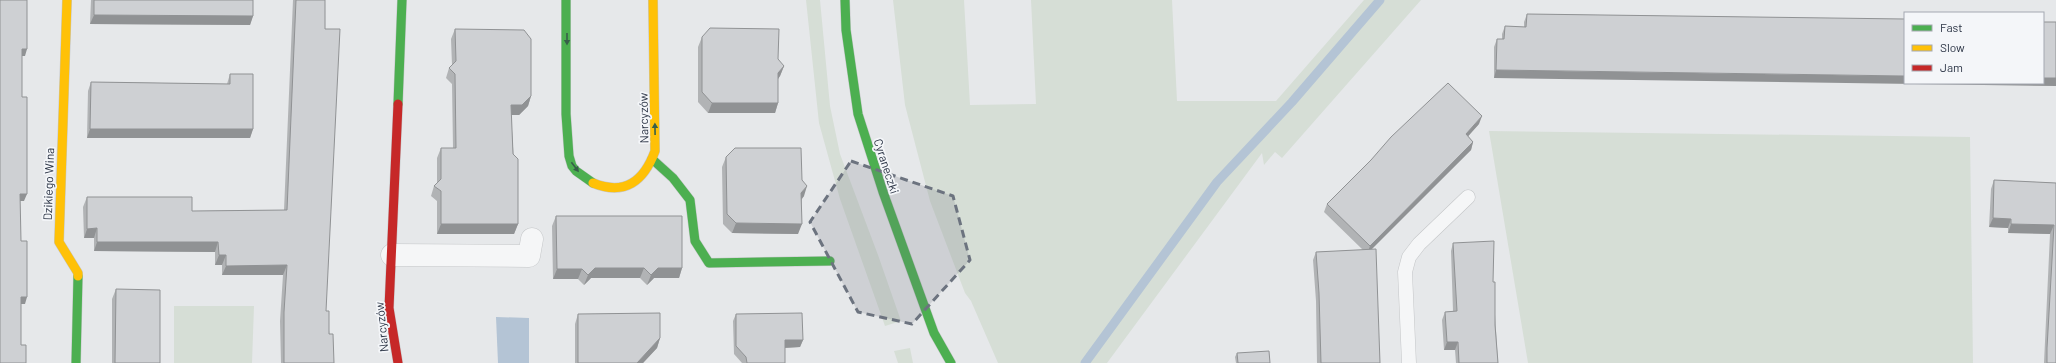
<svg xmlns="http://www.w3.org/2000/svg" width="2056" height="363" font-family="Barlow,sans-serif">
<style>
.green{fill:#d6ded6}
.water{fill:#b4c4d5}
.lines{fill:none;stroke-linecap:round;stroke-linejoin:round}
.stream{stroke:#b4c4d5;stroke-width:9}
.lane-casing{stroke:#c4c6c8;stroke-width:15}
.street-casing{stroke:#c4c6c8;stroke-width:23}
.fast-casing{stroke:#c4c6c8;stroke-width:10}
.slow-casing{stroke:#c4c6c8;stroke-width:10}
.jam-casing{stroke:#c4c6c8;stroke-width:10}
.lane{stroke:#f5f6f7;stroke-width:14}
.street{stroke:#f5f6f7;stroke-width:22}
.fast{stroke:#4caf50;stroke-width:9}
.slow{stroke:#ffc107;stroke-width:9}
.jam{stroke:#c62828;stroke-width:9}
.wall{fill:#b1b3b5}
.shaded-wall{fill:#909294}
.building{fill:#ced0d3;stroke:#909294}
.oneway{fill:#375f49}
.marked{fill:#6c737f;fill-opacity:0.2;stroke:#6c737f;stroke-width:3;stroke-dasharray:8 5;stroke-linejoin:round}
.labels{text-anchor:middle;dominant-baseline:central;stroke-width:3.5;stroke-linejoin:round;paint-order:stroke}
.street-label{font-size:12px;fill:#2b3445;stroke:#f4f6f9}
</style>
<rect width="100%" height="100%" fill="#e6e8ea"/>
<!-- green -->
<path class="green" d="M806 0H820L830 106 840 154 878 255 901 321 885 326 840 199 819 123Z
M893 0H964L970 105 1036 104 1031 0H1172L1177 101H1276L1364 0H1421L1282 158 1275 152 1264 165 1262 153 1107 363H998L971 301 965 293 930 201 905 105Z
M1489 131 1970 137 1973 363H1528Z
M174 306H254L252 363H174Z
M910 348 913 363H898L894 351Z"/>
<!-- water -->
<path class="water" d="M496 317 529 318V363H498Z"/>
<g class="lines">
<!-- stream -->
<path class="stream" d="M1085 363 1217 182 1292 102 1380 0"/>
<!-- lane casing -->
<g class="lane-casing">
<path id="lane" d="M1409 363 1405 272 1409 257 1419 244 1468 197"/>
</g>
<!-- street casing -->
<g class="street-casing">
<path id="street" d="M392 255 529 256 532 239"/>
</g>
<!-- fast casing -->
<g class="fast-casing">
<path id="fast" d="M566 0V114L569 156 572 166 576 171 593 183
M845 0 846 30 858 114 883 192 934 333 951 363
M398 104 402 0
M652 159 673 178 690 200 695 241 709 263 830 261
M76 363 78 276"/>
</g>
<!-- slow casing -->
<g class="slow-casing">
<path id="slow" d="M67 0 59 242 78 273V276
M593 183C625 196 644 181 655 151L653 0"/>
</g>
<!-- jam casing -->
<g class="jam-casing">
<path id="jam" d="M398 104 389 308 398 363"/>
</g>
<!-- lane -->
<use href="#lane" class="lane"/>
<!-- street -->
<use href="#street" class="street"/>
<!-- fast -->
<use href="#fast" class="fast"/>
<!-- slow -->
<use href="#slow" class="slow"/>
<!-- jam -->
<use href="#jam" class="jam"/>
</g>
<!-- wall -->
<path class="wall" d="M91 0H253V16L250 25 90 24Z
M293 0H325L326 311 334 363H281L280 321 283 275H222V265H215V252L94 251V238H84L83 207 87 197 192 211 284 210Z
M1527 14 1743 17 1494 78V47L1497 39H1502V34L1505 26 1524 27V22Z
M455 29 531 96 528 106 519 115H511L518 224 514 234H437V201L431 196 434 186 437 183V158L441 148H453L452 84 446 78 449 68 452 65 451 39Z
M702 37 784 66 780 76 778 79V103L775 113H708L698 102V47Z
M230 74 253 129 250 138H87L88 91 91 82 227 84Z
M1479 124 1468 136 1473 142 1471 150 1371 249 1380 363H1317L1316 301 1313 260 1316 252 1363 250 1324 212 1327 204Z
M726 157 802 180 804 196 802 199 798 234 732 233 723 224 722 167Z
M1994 180 2056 183V363H2044L2050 234 2008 233V228L1989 227 1991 189Z
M556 216 682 268 679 278H654L647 285 640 278H591L584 285 578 279H553L552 226Z
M1453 243 1493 282 1498 363H1456L1455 350H1444L1442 320 1445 312 1453 311 1451 251Z
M116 289 160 363H112V299Z
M578 314 660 338 657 348 643 363H575V324Z
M736 314 803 340 800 347 785 348V363H742L734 354 733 321Z
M1237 353 1270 363H1236L1235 357Z"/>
<!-- shaded-wall -->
<path class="shaded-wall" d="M94 15 253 16 250 25 90 24Z
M22 49H27L25 56H19Z
M784 66 780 76 775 83 778 73Z
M1496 70 1905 76V83H2043V78H2056V86L1494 78Z
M531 96 528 106 519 115H507L511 105Z
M712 103H778L775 113H708Z
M1482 116 1479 124 1463 142 1466 134Z
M90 129H253L250 138H87Z
M1473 142 1471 150 1367 254 1370 246Z
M807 186 804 196 798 203 801 193Z
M20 194H27L24 201H17Z
M1993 218 2011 219 2008 228 1989 227Z
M736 223 802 224 798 234 732 233Z
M441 224H518L514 234H437Z
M2011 224 2054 225 2050 234 2008 233Z
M97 228 94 238H84L87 229Z
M97 242H218L215 252 94 251Z
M219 255H226L222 265H215Z
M287 265 283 275H222L226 266Z
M595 268H644L640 278H591L584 285 588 275Z
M658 268H682L679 278H654L647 285 651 275Z
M557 269H582L578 279H553Z
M21 297H27L25 304H18Z
M660 338 657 348 643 363H637Z
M785 340H803L800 347 782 348Z
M1447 342H1458L1455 350H1444Z"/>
<!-- building -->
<path class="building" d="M0 0H27V49H22V97H27V194H20L21 241H27V297H21V345H26V363H0Z
M94 0H253V16L94 15Z
M296 0H325V29H340L326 311H329V334H333L334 363H284V312L287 265 226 266V255H219L218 242H97V228L87 229V197H192V211L287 210Z
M1527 14 1905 19V76L1496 70 1497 39H1504L1505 26 1526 27Z
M2043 22H2056V78H2043Z
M710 28 779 29 778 59 784 66 778 73V103H712L702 92V37Z
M455 29 524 30 531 39V96L522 105H511L513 154 518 159V224H441V191L434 186 441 179V148H456L455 74 449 68 456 61Z
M230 74H253V129H90L91 82 230 84Z
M1448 83 1482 116 1466 134 1473 142 1370 246 1327 204 1371 160 1391 137Z
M735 148H801L802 180 807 186 801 193 802 224 736 223 727 214 726 157Z
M1994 180 2056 183V363H2047V348L2054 225 2011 224V219L1993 218Z
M556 216H682V268H658L651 275 644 268H595L588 275 582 269H557Z
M1494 241 1493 282H1495V325L1498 363H1459L1458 342H1447L1445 312 1457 311 1453 243Z
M1376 249 1380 363H1321L1319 293 1316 252Z
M116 289 160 290V363H115Z
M660 313V338L637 363H578V314Z
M802 313 803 340H785V363H747L746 357 736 346V314Z
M1269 351 1270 363H1238L1237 353Z"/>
<!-- one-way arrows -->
<defs><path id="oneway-solid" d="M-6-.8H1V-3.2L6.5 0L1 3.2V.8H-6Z"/></defs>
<g class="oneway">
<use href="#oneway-solid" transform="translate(567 39) rotate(90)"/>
<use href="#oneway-solid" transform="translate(655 129) rotate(-91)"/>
<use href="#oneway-solid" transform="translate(575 167) rotate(53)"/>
</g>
<!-- marked area -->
<path class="marked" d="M851 161 953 196 970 260 912 324 858 312 810 222Z"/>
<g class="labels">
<!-- street labels -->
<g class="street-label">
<text transform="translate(643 118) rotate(-91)">Narcyzów</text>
<text transform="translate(887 166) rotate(72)">Cyraneczki</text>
<text transform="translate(48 184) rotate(-88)">Dzikiego Wina</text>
<text transform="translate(381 327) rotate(-96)">Narcyzów</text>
</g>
</g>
<!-- legend -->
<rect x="1904" y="12" width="140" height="72" fill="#f4f6f9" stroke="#a4a8b1"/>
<rect x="1912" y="25" width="20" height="6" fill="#4caf50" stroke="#a4a8b1"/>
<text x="1940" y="32" font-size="12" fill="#2b3445">Fast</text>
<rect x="1912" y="45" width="20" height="6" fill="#ffc107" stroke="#a4a8b1"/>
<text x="1940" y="52" font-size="12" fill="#2b3445">Slow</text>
<rect x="1912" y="65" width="20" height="6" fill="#c62828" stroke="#a4a8b1"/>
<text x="1940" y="72" font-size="12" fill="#2b3445">Jam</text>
</svg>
